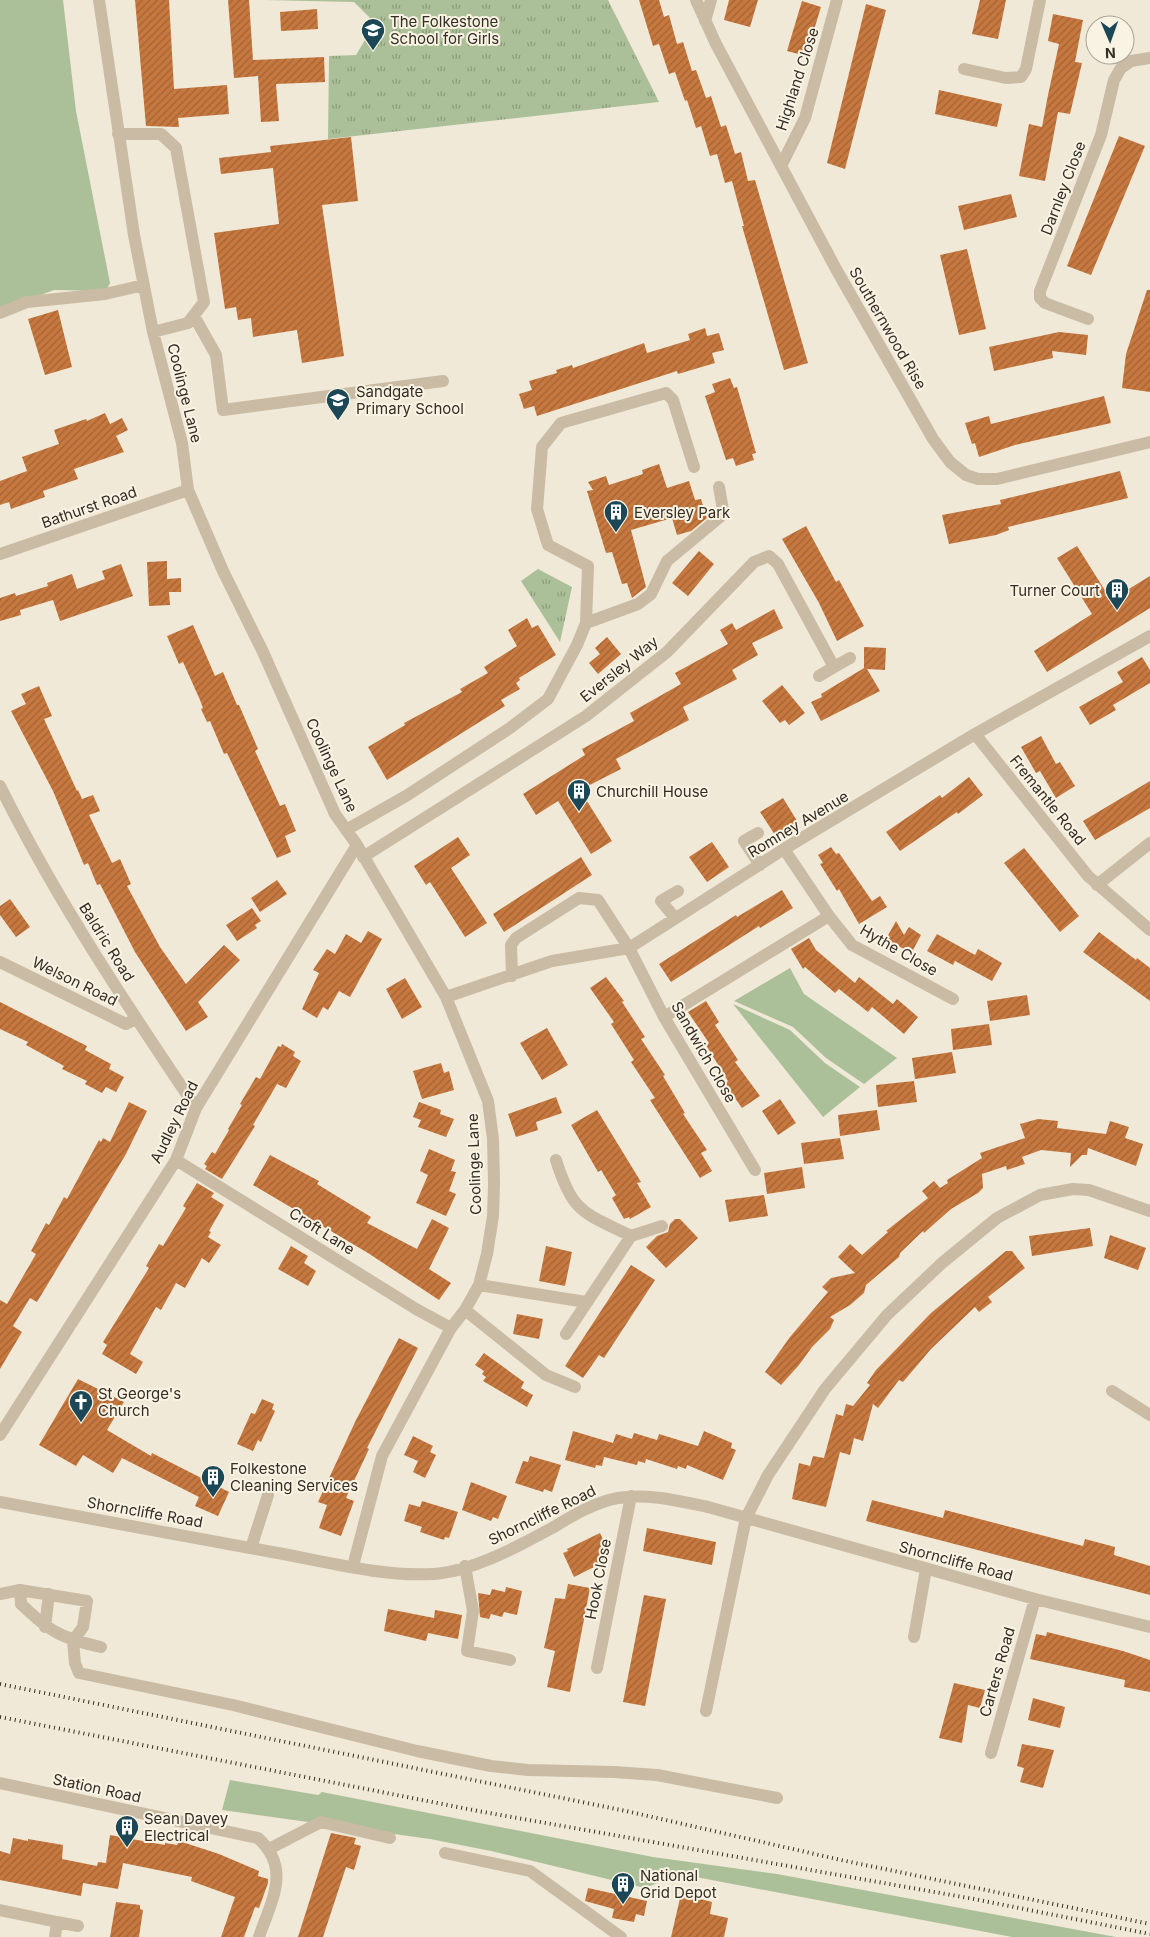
<svg xmlns="http://www.w3.org/2000/svg" width="1150" height="1937" font-family="Inter,sans-serif">
<style>
.green{fill:#abc098}
.park{fill:url(#park-tufts)}
.building{fill:url(#building-hatch)}
.lines{fill:none;stroke-linecap:round;stroke-linejoin:round}
.minor{stroke:#c9bba4;stroke-width:12}
.rail{stroke:#342d25;stroke-width:4;stroke-dasharray:1 4;stroke-linecap:butt}
.labels{text-anchor:middle;dominant-baseline:central;stroke-width:4;stroke-linejoin:round;paint-order:stroke}
.poi-label{font-size:15px;fill:#342d25;stroke:#f9f3e3;text-anchor:start}
.street-label{font-size:15px;fill:#342d25;stroke:#f9f3e3}
</style>
<defs>
<pattern id="park-tufts" width="24" height="20" patternUnits="userSpaceOnUse" patternTransform="scale(1.25)"><rect width="24" height="20" fill="#abc098"/><path d="M3 7l-1-3M5 7V3M7 7l1-3M15 17l-1-3M17 17v-4M19 17l1-3" fill="none" stroke="#8c9c7c"/></pattern>
<pattern id="building-hatch" width="6" height="6" patternUnits="userSpaceOnUse" patternTransform="scale(1.25)"><rect width="6" height="6" fill="#c7783f"/><path d="M-1 1l2-2M0 6l6-6M5 7l2-2" fill="none" stroke="#a26335"/></pattern>
</defs>
<rect width="100%" height="100%" fill="#f1e9d7"/>
<!-- green -->
<path class="green" d="M0 0H63L76 111 110 283 106 291 54 290 0 310Z
M790 968 804 994 897 1058 864 1084 826 1058 793 1027 734 1001Z
M733 1004 790 1030 825 1063 860 1087 823 1117Z
M230 1780 318 1795 322 1792 653 1857 777 1874 1116 1937H1012L680 1874 645 1888 491 1851 430 1839 222 1810Z"/>
<!-- park -->
<path class="park" d="M264 0H608L659 102 328 139 329 56 356 55 375 23 354 2Z
M538 569 572 587 560 642 521 581Z"/>
<!-- building -->
<path class="building" d="M135 0H169L174 89 227 85 229 114 178 118 179 127 146 126Z
M228 0H249L253 60 324 57 325 82 276 84 279 121 261 122 258 76 234 78Z
M639 0H659L664 17 669 15 677 44 683 42 692 71 696 70 706 98 711 96 721 127 726 125 735 154 741 152 748 181 755 180 808 363 784 370 742 226H744L732 181 725 183 717 154 710 156 701 126 696 128 687 100 685 101 675 72 669 74 659 44 653 46Z
M729 0H758L750 27 724 20Z
M980 0H1006L998 39 972 34Z
M802 1 821 7 806 56 787 51Z
M866 4 886 10 845 169 827 163Z
M317 9 318 29 281 31 280 12Z
M1053 14 1083 20 1075 62 1082 63 1070 114 1058 112 1045 181 1019 176 1029 124 1042 127 1048 95 1059 44 1048 41Z
M939 90 1002 104 997 127 935 114Z
M1119 136 1145 146 1091 275 1067 266Z
M351 137 358 201 322 205 344 356 302 363 297 330 253 337 251 318 238 320 236 307 225 309 214 233 279 224 273 168 221 174 219 158 271 152 270 146Z
M1011 194 1017 217 964 230 958 206Z
M967 249 986 329 959 335 940 255Z
M1147 290H1150V392L1122 388 1126 354Z
M58 310 72 367 45 375 28 319Z
M705 328 707 336 719 333 724 350 712 353 715 363 678 374 677 371 537 416 534 406 524 409 519 394 532 390 529 381 557 373 556 370 572 365 573 368 644 343 647 353 690 340 688 334Z
M1059 332 1088 335 1086 355 1052 351 1053 358 994 371 989 347Z
M730 378 734 388 737 387 756 453 752 454 754 460 736 466 733 458 726 460 705 396 715 392 712 384Z
M1104 396 1111 423 1015 445 979 457 975 443 972 444 965 423 989 416 991 424Z
M105 413 110 424 122 418 128 430 116 436 124 452 74 469 78 479 43 491 45 497 11 509 9 502 0 505V481L27 471 22 457 59 444 54 430 86 419 87 421Z
M659 464 667 488 689 481 695 500 701 499 707 518 691 531 677 535 672 518 631 530 646 587 632 598 627 583 622 584 612 552 606 553 587 491 593 490 588 482 606 476 609 485 643 474 642 470Z
M1120 471 1128 498 1008 527 1009 530 996 535 949 544 942 515 1001 504 1000 500Z
M806 526 836 582 839 580 864 626 837 641 819 603 782 539Z
M1077 546 1111 600 1150 576V608L1047 672 1034 651 1092 614 1057 558Z
M699 551 714 564 688 596 672 583Z
M167 561V579L181 578V592H169L170 605 149 606 147 562Z
M121 564 133 596 60 621 53 600 20 610 21 615 0 621V598L15 593 16 596 48 586 47 583 72 574 77 589 105 579 102 571Z
M774 609 783 628 752 643 758 655 732 670 737 679 683 707 689 720 616 759 621 769 580 790 612 841 591 854 558 801 536 815 523 794 585 755 582 749 634 721 630 713 681 684 675 673 728 644 720 630 732 623 736 630Z
M527 618 532 628 538 625 556 655 519 678 520 680 516 683 520 689 501 700 505 706 387 780 368 747 405 725 404 723 462 692 460 689 488 673 484 667 517 646 508 630Z
M193 625 215 676 223 672 237 705H239L258 749 255 751 280 806 285 804 296 831 285 836 291 852 277 858 227 753 224 754 210 721 207 722 201 709 203 708 200 700 183 662 179 664 167 636Z
M607 637 621 654 598 674 589 663 600 654 595 648Z
M864 647 886 648 885 670 867 669 880 691 821 721 811 702 822 697 821 694 864 668Z
M1142 657 1150 670V683L1113 705 1116 710 1090 725 1079 707 1123 682 1117 672Z
M782 685 805 713 789 725 785 720 780 723 762 701Z
M39 686 52 716 44 719 77 791 78 790 82 799 93 795 100 811 89 815 112 863 120 859 131 884 127 886 160 947 186 984 224 945 240 960 198 1002 208 1017 186 1031 135 952 100 884 97 885 88 863 84 865 53 791 11 711 26 704 21 694Z
M1041 736 1056 764 1060 762 1075 786 1056 798 1040 771 1036 773 1021 747Z
M969 777 983 795 958 814 957 812 900 851 886 832 940 795 942 798Z
M1150 781V808L1095 840 1083 821Z
M783 798 799 824 777 838 760 812Z
M458 837 470 855 451 868 487 923 465 937 430 882 426 885 414 866Z
M712 842 729 867 707 882 689 857Z
M831 847 836 854 839 853 872 901 880 896 887 907 859 924 839 889 837 891 820 864 823 863 818 855Z
M1024 848 1079 916 1060 932 1004 863Z
M581 857 592 875 504 932 493 914Z
M277 880 287 894 260 912 251 898Z
M782 890 793 908 760 928 759 926 671 982 659 964 736 915 737 917Z
M10 899 30 927 16 937 0 915V906Z
M252 908 261 921 255 925 257 928 237 941 226 925Z
M896 921 904 935 909 927 921 935 913 950 916 956 886 939Z
M368 931 382 939 350 997 339 991 328 1010 323 1007 317 1018 302 1009 319 973 313 970 327 949 335 954 346 934 361 943Z
M1099 932 1136 960 1137 958 1150 968V1001L1083 952Z
M937 934 975 955 978 949 1002 963 992 981 955 961 953 965 927 951Z
M809 938 816 950 855 983 859 977 893 1004 897 999 918 1017 904 1034 872 1007 868 1012 839 989 835 993 805 967 803 969 791 949Z
M606 977 624 1001 622 1002 645 1037 641 1039 665 1075 663 1076 685 1113 683 1114 707 1150 701 1153 712 1171 700 1178 650 1100 655 1098 631 1062 634 1060 611 1024 614 1022 590 988Z
M405 978 422 1007 402 1019 386 989Z
M1027 995 1030 1015 990 1021 987 1001Z
M706 1001 719 1022 715 1025 738 1060 735 1062 760 1096 742 1108 725 1084 728 1081 706 1045 709 1043 688 1012Z
M0 1002 87 1046 85 1050 111 1064 109 1069 124 1077 116 1092 106 1087 102 1093 85 1084 87 1081 62 1069 64 1066 26 1045 28 1042 0 1029Z
M989 1024 992 1045 953 1050 951 1029Z
M547 1028 568 1065 542 1080 520 1043Z
M282 1044 295 1052 293 1056 301 1061 286 1088 277 1084 253 1125 255 1126 222 1179 205 1169 207 1166 204 1164 212 1152 215 1154 229 1130 228 1129 242 1105 240 1104 256 1077 260 1079 278 1046 281 1047Z
M952 1052 956 1073 915 1079 912 1058Z
M441 1063 444 1073 449 1071 454 1090 422 1099 413 1071Z
M914 1081 917 1102 878 1107 876 1085Z
M556 1097 562 1113 536 1122 538 1130 516 1137 508 1114Z
M780 1099 796 1123 778 1135 762 1111Z
M129 1102 147 1111 126 1154 37 1302 30 1298 13 1326 22 1332 0 1369V1300L7 1304 36 1254 31 1251 46 1223 49 1225 64 1197 67 1199 99 1140 101 1142 103 1138 110 1142Z
M419 1102 441 1110 440 1114 454 1119 446 1137 418 1127 421 1120 413 1117Z
M597 1110 641 1182 637 1183 651 1207 630 1219 629 1217 624 1219 612 1198 616 1195 601 1170 598 1172 571 1125Z
M877 1110 880 1130 840 1136 838 1115Z
M1038 1119 1058 1121 1057 1128 1106 1134 1110 1121 1129 1127 1125 1138 1143 1144 1136 1166 1088 1148 1087 1155H1082L1070 1167 1071 1153 1041 1150 1022 1157 1025 1164 1007 1170 1006 1166 982 1174 983 1188 978 1193 951 1209 924 1233 923 1231 900 1253 899 1257 866 1285 864 1293 850 1305 830 1317 834 1320 830 1329 812 1347 799 1365 781 1385 765 1372 790 1337 828 1292 822 1287 831 1278 855 1273 838 1257 850 1244 862 1255 888 1232 886 1231 928 1198 922 1191 934 1181 940 1188 948 1183 947 1180 982 1158 980 1153 1025 1138 1020 1124Z
M840 1138 844 1159 804 1164 801 1143Z
M429 1149 455 1160 451 1171 456 1172 449 1191 456 1194 446 1216 416 1203 428 1175 420 1171Z
M270 1155 319 1181 317 1184 371 1217 367 1223 417 1249 432 1219 449 1228 429 1269 451 1283 439 1300 368 1253 253 1185Z
M802 1167 805 1188 767 1194 764 1173Z
M197 1183 214 1193 211 1197 224 1205 209 1231 211 1232 208 1237 221 1245 209 1263 202 1258 185 1288 176 1283 161 1310 156 1307 130 1354 143 1362 136 1374 102 1354 107 1345 103 1342 149 1268 146 1266 159 1244 163 1246 186 1208 183 1206Z
M764 1195 768 1216 729 1222 725 1200Z
M675 1219H680L698 1238 666 1268 646 1247 657 1236 668 1232 670 1224Z
M1090 1228 1093 1246 1032 1256 1029 1236Z
M1110 1235 1146 1248 1138 1270 1104 1258Z
M291 1246 308 1256 304 1263 316 1271 308 1286 278 1269Z
M546 1246 572 1252 565 1286 539 1281Z
M1006 1251H1012L1025 1268 988 1297 992 1302 979 1312 975 1307 931 1349 903 1382 899 1380 878 1408 873 1404 863 1441 854 1438 850 1455 840 1452 826 1507 792 1499 799 1463 810 1466 813 1456 824 1458 836 1414 843 1416 846 1404 853 1406 870 1385 867 1383 876 1370 931 1313Z
M631 1265 655 1280 604 1358 599 1355 583 1378 565 1366Z
M517 1314 543 1319 539 1339 513 1334Z
M399 1338 418 1348 367 1448 369 1449 346 1498 354 1501 341 1536 319 1528 327 1505 318 1502 356 1420Z
M484 1353 524 1382 521 1388 533 1395 527 1407 483 1381 486 1377 482 1374 484 1371 475 1365Z
M78 1379 124 1402 107 1430 151 1456 152 1453 229 1492 218 1516 195 1506 199 1497 122 1458 113 1473 83 1455 76 1466 39 1445Z
M262 1399 274 1404 272 1409 275 1411 261 1442 258 1440 253 1451 237 1444 251 1413 255 1414Z
M573 1431 613 1443 616 1434 632 1439 634 1433 657 1440 659 1434 698 1446 704 1431 732 1443 731 1448 736 1450 723 1480 687 1465 686 1469 678 1466 677 1469 646 1459 645 1463 638 1461 637 1465 604 1457 602 1466 596 1465 595 1468 565 1460Z
M413 1436 433 1446 430 1452 436 1455 425 1478 413 1472 418 1461 404 1455Z
M530 1456 561 1465 552 1492 544 1489 543 1492 515 1483 523 1461 528 1462Z
M471 1482 507 1496 498 1519 493 1517 491 1521 462 1510Z
M872 1500 943 1518 945 1510 1083 1546 1085 1539 1115 1547 1114 1555 1150 1566V1595L866 1521Z
M422 1501 458 1512 449 1538 445 1537 444 1540 420 1532 422 1527 404 1521 409 1504 420 1507Z
M647 1528 716 1542 712 1565 643 1551Z
M600 1533 608 1550 600 1554 604 1562 574 1577 563 1553 568 1551 567 1549Z
M568 1584 590 1588 570 1692 547 1687 555 1651 544 1648 555 1598 565 1599Z
M506 1587 522 1591 517 1615 504 1612 502 1617 491 1614 489 1619 480 1617 478 1593 490 1595 492 1589 505 1592Z
M644 1595 666 1599 645 1706 623 1702Z
M388 1609 434 1618 435 1610 462 1615 458 1639 428 1633 426 1641 384 1631Z
M1047 1632 1123 1651 1150 1660V1692L1124 1687 1125 1680 1030 1659 1036 1634 1046 1636Z
M954 1683 985 1690 980 1708 968 1705 962 1743 939 1738Z
M1033 1698 1065 1707 1060 1728 1028 1720Z
M1022 1744 1054 1750 1043 1788 1020 1782 1024 1768 1017 1766Z
M331 1833 356 1838 354 1844 361 1846 354 1870 346 1867 323 1937H298Z
M110 1835 165 1845V1843L177 1845 179 1841 219 1854 259 1871 258 1876 268 1879V1883L259 1908 255 1907 244 1937H221L235 1897 191 1881 192 1877 123 1863 118 1889 83 1883 81 1896 0 1880V1851L10 1854 13 1838 28 1841V1839L63 1845 62 1859 97 1866 98 1862 106 1863Z
M588 1888 647 1901 644 1916 636 1914 634 1922 612 1918 614 1909 585 1901Z
M681 1894 712 1902 710 1914 728 1918 724 1937H671Z
M116 1902 140 1905V1909L143 1910 139 1937H110Z"/>
<g class="lines">
<!-- minor -->
<path class="minor" d="M99 0 134 235 153 332 182 443 188 490 223 571 263 652 335 814 357 845 446 997 488 1101 493 1139 494 1183 493 1216 487 1254 479 1285 465 1310 451 1328 382 1456 353 1566
M696 0 716 44 836 269 933 439 950 462 966 475 978 479H997L1150 442
M705 21 711 0
M964 69 1006 78 1021 77 1026 69 1040 0
M118 134H161L176 148 204 302 188 323 153 332
M781 166 805 118 837 0
M0 313 27 302 105 294 144 285
M194 316 216 355 223 410 443 381
M1088 319 1045 303 1040 298V291L1101 135 1114 80 1121 68 1131 61 1150 58
M0 554 188 490
M586 623 638 604 651 594 667 561 720 517 723 510 719 487
M819 676 834 667
M975 734 1088 876 1150 930
M0 786C56 899 126 1004 196 1108
M346 830 406 796 510 728 548 699 577 645 586 623 588 566 548 545 537 509 542 447 561 423 666 393 673 400 694 467
M758 833 744 841 760 865
M784 849 829 916 852 945 953 999
M363 857 586 716 667 652 754 562 769 556 778 564 834 667 850 658
M1097 885 1150 843
M675 918 661 901 678 891
M0 962 126 1024 136 1019
M512 976 511 945 516 938 579 898 598 900 629 948 664 1017 755 1170
M446 997 552 961 629 948 784 849 975 734 1150 636
M664 1017 829 916
M176 1160 416 1309 451 1328
M556 1160C573 1214 583 1212 631 1236L662 1226
M479 1285 586 1302
M465 1310 546 1375 575 1387
M566 1334 631 1236
M1112 1391 1150 1415
M0 1435 176 1160 196 1108 357 845
M0 1502C91 1519 181 1535 272 1552 324 1561 380 1577 433 1574 471 1572 519 1546 552 1528 572 1516 595 1502 618 1498 647 1493 679 1501 708 1507L1035 1599 1150 1627
M251 1548 268 1495
M465 1566 473 1611 467 1651 510 1660
M20 1590 21 1604C50 1632 61 1638 101 1647
M0 1594 20 1590 87 1601 83 1627 73 1641 75 1663 79 1673 233 1705 417 1751 491 1766 528 1770 614 1772 657 1775 777 1798
M45 1627 49 1594
M914 1637 926 1569
M597 1668 631 1496
M706 1711 746 1518 768 1475 825 1389 887 1315 942 1263 997 1218 1040 1195 1073 1189 1089 1190 1150 1211
M991 1753 1035 1599
M0 1783 258 1838C292 1869 271 1901 259 1937
M269 1849 321 1822 390 1838
M445 1853 530 1871 621 1937
M0 1910 57 1922 55 1937
M57 1922 78 1926"/>
<!-- rail -->
<path class="rail" d="M0 1684 626 1811 841 1860 1150 1924
M0 1717 478 1811 974 1899 1150 1934"/>
</g>
<!-- icons -->
<defs>
<g id="school-pin" transform="scale(1.25)"><path d="M0 17L-7.5 6A9.5 9.5 0 1 1 7.5 6Z" fill="#1b4756" stroke="#f9f3e3"/><path d="M0-5L7-2L0 1L-7-2ZM-4 1L0 2.5L4 1V4Q0 6-4 4Z" fill="#fff"/></g>
<g id="building-pin" transform="scale(1.25)"><path d="M0 17L-7.5 6A9.5 9.5 0 1 1 7.5 6Z" fill="#1b4756" stroke="#f9f3e3"/><path d="M-4-6H4V6H1V3H-1V6H-4ZM-2.5-4.3h1.7v1.8h-1.7ZM.8-4.3h1.7v1.8H.8ZM-2.5-1h1.7V.8h-1.7ZM.8-1h1.7V.8H.8Z" fill="#fff"/></g>
<g id="church-pin" transform="scale(1.25)"><path d="M0 17L-7.5 6A9.5 9.5 0 1 1 7.5 6Z" fill="#1b4756" stroke="#f9f3e3"/><path d="M-1.2-6h2.4v3.5h3.3v2.4h-3.3V6h-2.4V-.1h-3.3v-2.4h3.3Z" fill="#fff"/></g>
</defs>
<g fill-rule="evenodd">
<use href="#school-pin" x="373" y="30"/>
<use href="#school-pin" x="338" y="400"/>
<use href="#building-pin" x="616" y="512"/>
<use href="#building-pin" x="1117" y="590"/>
<use href="#building-pin" x="579" y="791"/>
<use href="#church-pin" x="81" y="1402"/>
<use href="#building-pin" x="213" y="1477"/>
<use href="#building-pin" x="127" y="1827"/>
<use href="#building-pin" x="623" y="1884"/>
</g>
<g class="labels">
<!-- poi labels -->
<g class="poi-label">
<text x="390" y="21">The Folkestone<tspan x="390" dy="17">School for Girls</tspan></text>
<text x="356" y="391">Sandgate<tspan x="356" dy="17">Primary School</tspan></text>
<text x="634" y="512">Eversley Park</text>
<text x="1100" y="590" text-anchor="end">Turner Court</text>
<text x="596" y="791">Churchill House</text>
<text x="98" y="1393">St George's<tspan x="98" dy="17">Church</tspan></text>
<text x="230" y="1468">Folkestone<tspan x="230" dy="17">Cleaning Services</tspan></text>
<text x="144" y="1818">Sean Davey<tspan x="144" dy="17">Electrical</tspan></text>
<text x="640" y="1875">National<tspan x="640" dy="17">Grid Depot</tspan></text>
</g>
<!-- street labels -->
<g class="street-label">
<text transform="translate(797 79) rotate(-72)">Highland Close</text>
<text transform="translate(1063 188) rotate(-69)">Darnley Close</text>
<text transform="translate(888 328) rotate(60)">Southernwood Rise</text>
<text transform="translate(185 393) rotate(76)">Coolinge Lane</text>
<text transform="translate(89 507) rotate(-19)">Bathurst Road</text>
<text transform="translate(619 669) rotate(-39)">Eversley Way</text>
<text transform="translate(332 765) rotate(65)">Coolinge Lane</text>
<text transform="translate(1048 800) rotate(51)">Fremantle Road</text>
<text transform="translate(798 824) rotate(-31)">Romney Avenue</text>
<text transform="translate(107 942) rotate(58)">Baldric Road</text>
<text transform="translate(899 950) rotate(30)">Hythe Close</text>
<text transform="translate(75 981) rotate(26)">Welson Road</text>
<text transform="translate(704 1052) rotate(60)">Sandwich Close</text>
<text transform="translate(174 1122) rotate(-64)">Audley Road</text>
<text transform="translate(474 1164) rotate(-92)">Coolinge Lane</text>
<text transform="translate(322 1231) rotate(32)">Croft Lane</text>
<text transform="translate(145 1512) rotate(10)">Shorncliffe Road</text>
<text transform="translate(542 1515) rotate(-26)">Shorncliffe Road</text>
<text transform="translate(956 1561) rotate(15)">Shorncliffe Road</text>
<text transform="translate(598 1579) rotate(-79)">Hook Close</text>
<text transform="translate(997 1672) rotate(-74)">Carters Road</text>
<text transform="translate(97 1788) rotate(12)">Station Road</text>
</g>
</g>
<!-- north arrow -->
<g transform="translate(1110 40) rotate(178)"><circle r="24" fill="#f9f3e3" stroke="#aaa497"/>
<path d="M0-4L9 19L0 12L-9 19Z" fill="#1b4756"/>
<text y="-8" font-size="14" font-weight="bold" text-anchor="middle" fill="#342d25">N</text>
</g>
</svg>
